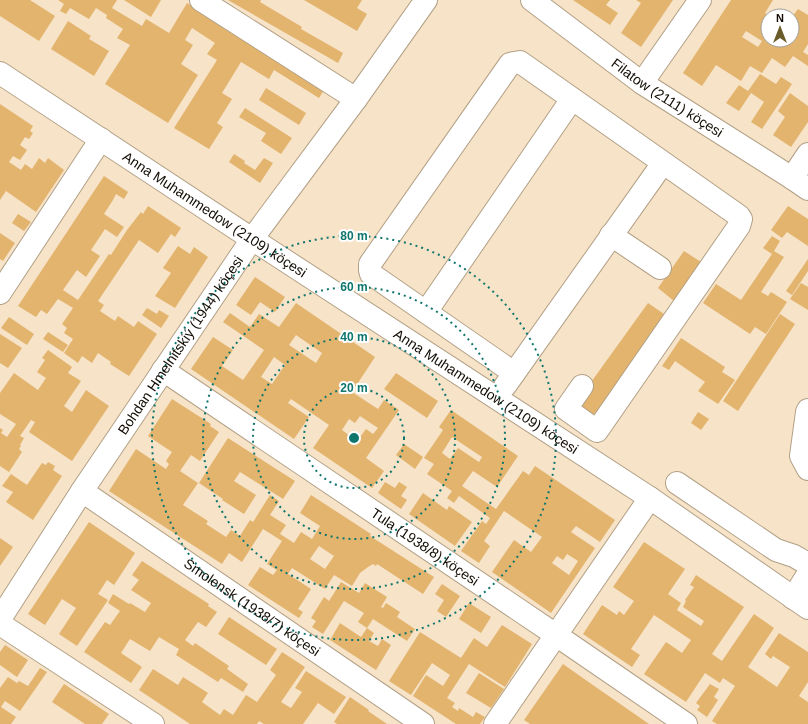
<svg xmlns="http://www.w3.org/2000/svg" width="808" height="724" font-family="Helvetica,sans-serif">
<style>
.building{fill:#e3b46e;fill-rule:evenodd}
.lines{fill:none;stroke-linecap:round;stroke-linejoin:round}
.minor-casing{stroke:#b2a086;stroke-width:24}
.minor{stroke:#fff;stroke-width:22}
.ring{fill:none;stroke:#0f766e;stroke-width:2;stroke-dasharray:2 4}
.labels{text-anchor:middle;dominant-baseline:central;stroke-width:4;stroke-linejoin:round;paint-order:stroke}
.street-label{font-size:14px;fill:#120c04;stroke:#fff}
.centre{fill:#0f766e;stroke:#fff;stroke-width:2}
.ring-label{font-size:12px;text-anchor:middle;font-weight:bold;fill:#0f766e;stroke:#fff;stroke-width:4;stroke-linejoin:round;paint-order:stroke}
</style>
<rect width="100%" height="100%" fill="#f6e3c8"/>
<!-- building -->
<path class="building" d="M0 0H30L55 16 39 41 0 16Z
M58 0H117L112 8 142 26 146 19 169 33 187 3 280 61 324 90 319 98 274 70 269 79 241 62 222 93 232 99 217 123 223 127 209 149 174 128 217 60 207 54 215 43 192 28 185 40 193 45 181 64 198 75 168 123 105 84 130 45 117 38 123 29 106 18 107 15 96 8 89 19 70 8 66 14 60 11 64 4Z
M124 0H161L151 17Z
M228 0H261L260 2 302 27 301 29 343 53 338 63Z
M304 0H362L357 8 367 14 357 31Z
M573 0H610L606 5 618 13 610 25Z
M636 0H673L641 47 621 33 641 3Z
M731 0H773L765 13 768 15V40H792V17L798 9 808 15V44L803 52 808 55V66L793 56 785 67 772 58 762 73 750 66 741 81 716 65 702 86 683 73ZM746 31 762 41 758 47 742 37Z
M68 21 91 36 89 39 109 51 94 76 51 49Z
M760 74 776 84 781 77 792 84 762 129 751 122 764 102 751 93 739 111 726 103 739 85 748 91Z
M266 88 306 113 299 125 259 100Z
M790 93 808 106V122L791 147 773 135 785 117 778 111Z
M0 104 33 126 30 131 33 133 29 139 25 137 20 145 27 150 20 160 13 156 9 162 21 170 25 164 32 169 39 158 45 163 48 158 64 170 36 212 6 191 0 200Z
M245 108 292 138 281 154 261 141 266 133 239 117Z
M234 154 245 161 244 163 255 170 264 158 273 163 260 183 229 162Z
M104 176 128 192 124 199 116 194 113 200 104 214 124 227 117 237 105 229 91 250 100 256 86 277 77 270 63 290 78 300 109 254 111 255 127 230 141 212 143 214 148 206 181 228 175 237 171 234 158 253 139 240 98 301 104 305 100 311 115 321 118 316 134 327 138 321 157 334 129 376 110 364 111 362 98 353 92 363 82 356 78 363 64 353 73 339 64 333 67 328 62 324 73 308 58 299 47 314 41 310 36 317 18 306Z
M788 206 808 219V246L787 232 782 238 771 230Z
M18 214 31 222 24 231 12 223Z
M0 233 15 243 3 261 0 259Z
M772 236 780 241 774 251 784 257 761 292 768 296 771 292 787 302 766 334 755 327 750 334 703 303 716 284 741 300 772 254 763 248Z
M178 246 190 254 194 247 208 257 175 308 155 296 171 273 163 268Z
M684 251 701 262 674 301 658 288Z
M808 259V271L792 295 786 291Z
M255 277 285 297 275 312 260 302 251 315 236 305Z
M801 283 808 287V310L790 299Z
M296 303 375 357 352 392 378 409 384 400 399 410 366 458 384 471 372 488 313 448 329 425 291 399 288 403 309 417 294 439 191 369 213 337 233 350 222 366 243 380 264 350 223 322 230 313 250 327 259 314 279 327ZM296 335 322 353 316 363 289 345ZM274 357 285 365 272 384 261 377ZM360 416 378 428 373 434 366 429 357 441 342 430 349 419 355 423Z
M648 303 667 316 597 417 576 403Z
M147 308 157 314 159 310 169 316 161 328 142 315Z
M780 314 795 324 738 411 723 401Z
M9 317 34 334 27 345 1 328Z
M48 332 68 345 63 352 43 339Z
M0 334 22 348 8 368 0 363Z
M681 338 725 367 722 372 735 380 718 404 698 391 705 382 675 361 669 370 662 366Z
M48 350 72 367 68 373 81 381 64 406 72 412 86 390 109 406 72 461 29 432 35 422 31 420 20 436 24 438 20 445 21 446 19 449 22 452 9 472 0 466V428L3 430 1 433 7 437 16 424 0 414V393L14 373 38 390 46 378 37 372 45 360 42 358Z
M396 373 438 401 427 418 384 389Z
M172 399 211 424 210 426 219 432 200 461 191 455 180 471 198 483 183 505 208 521 206 524 226 537 231 530 240 536 250 520 253 522 270 495 279 501 270 515 286 525 280 534 294 543 301 532 312 539 320 526 300 513 311 495 371 534 370 536 434 577 423 594 377 564 376 566 373 564 368 567 360 573 352 586 334 575 325 589 292 568 288 574 311 589 298 609 303 612 299 618 248 585 260 567 273 575 277 570 267 564 282 541 263 529 242 562 229 553 222 564 109 491 136 449 166 469 169 464 166 461 172 452 148 436ZM319 546 334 556 325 569 310 559Z
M451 410 518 456 497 487 473 471 462 486 496 509 523 471 529 475 535 466 615 520 600 542 576 526 571 532 595 548 551 613 492 572 514 540 531 552 542 537 504 511 484 541 490 546 479 563 461 551 482 521 486 524 490 518 459 496 454 503 447 498 452 491 427 474 434 464 424 458 443 430 439 427ZM452 437 482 457 479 462 458 448 450 459 442 453ZM567 554 578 561 569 575 552 563 557 556 563 560Z
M698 412 709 419 701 430 691 423Z
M228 438 295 481 283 499 240 472 234 481 256 495 244 514 222 500 223 499 199 483Z
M404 444 423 457 415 469 396 455Z
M48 462 55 466 53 470 62 476 33 520 6 502 13 492 2 486 11 474 27 485 42 463 46 465Z
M385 482 395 488 399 482 407 487 401 496 407 500 401 509 378 493Z
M423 493 447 510 449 506 472 522 455 546 409 514Z
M89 522 135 553 114 585 107 580 98 594 108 600 77 646 59 634 76 608 62 599 45 625 28 614Z
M0 538 13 547 0 566Z
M644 542 685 569 668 594 681 603 677 610 701 626 704 621 683 607 686 601 685 600 694 587 690 585 696 575 744 607 712 654 722 661 754 614 774 628 748 667 777 687 790 667 773 656 771 659 765 654 779 633 808 652V682L799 696 808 702V724H717L712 721 735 686 723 678 720 683 705 673 686 702 644 674 666 642 682 653 691 640 654 615 631 649 640 655 632 667 583 634 602 605 617 615 619 611 624 615 634 601 613 587Z
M142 561 209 604 208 606 217 612 206 627 198 622 185 640 193 646 195 643 229 666 227 669 248 684 243 692 221 678 218 682 176 655 179 649 159 637 150 651 130 639 121 653 142 667 131 683 84 652 105 622 110 625 120 611 108 603 113 594 129 604 130 603 145 612 151 603 131 590 139 580 132 575Z
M341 582 359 593 365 583 387 597 381 607 383 608 386 603 400 612 397 617 415 629 407 641 373 619 367 628 358 622 364 613 344 601 323 634 312 627 316 621 311 618 324 597 329 601Z
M442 584 460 596 446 617 437 611 444 600 435 594Z
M469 603 491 617 481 633 459 619Z
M229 617 277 649 266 665 218 634Z
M340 623 361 637 367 628 374 633 369 641 378 646 382 639 391 645 376 670 330 640Z
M502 625 532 644 505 687 469 664 447 698 455 703 452 707 458 711 459 708 473 717 476 712 485 717 480 724H456L413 696 426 675 443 686 450 675 432 663 411 695 389 681 420 632 461 658 474 638 487 647Z
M5 645 28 660 17 677 0 665V652Z
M282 652 305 667 281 702 291 708 302 692 295 688 306 671 346 697 334 714 318 703 303 724H264L259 721 257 724H190L139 690 153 669 178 685 183 677 208 693 202 702 220 715 224 709 233 715 246 695 257 702 276 675 270 670Z
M563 664 590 683 649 724H530L524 720Z
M40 668 47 672 20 711 5 701 1 707 16 717 11 724H0V688L8 677 17 683 19 681 28 686Z
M479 673 504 689 491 708 466 693Z
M64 684 109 714 102 724H85L52 702Z
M710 684 719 689 714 697 718 700 707 717 697 710 700 706 696 703Z
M350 697 369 710 368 711 387 724H337L334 722Z"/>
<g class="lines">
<!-- minor casing -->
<g class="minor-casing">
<g id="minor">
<path d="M201 0 356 99"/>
<path id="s1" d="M532 0 642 83 792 178 808 189"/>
<path id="s2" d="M0 73 252 239 650 498 808 608"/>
<path d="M642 83 700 0"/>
<path d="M792 178 808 154"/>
<path d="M611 235 660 268"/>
<path d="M0 293 101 139"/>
<path d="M426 312 572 99"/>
<path id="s3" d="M163 370 556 635 686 724"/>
<path d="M514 373 371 274 370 270V264L510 64 514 63 520 62 739 216 741 219 739 226 597 431 566 409 582 386"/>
<path d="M505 386 663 163"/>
<path d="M808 410 807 412 801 456 808 469"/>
<path d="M677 483 776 550 794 556 808 564"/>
<path id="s4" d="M82 491 423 724"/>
<path d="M793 598 808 574"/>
<path id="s5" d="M0 619 82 491 252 239 356 99 426 0"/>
<path d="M0 624 153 724"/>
<path d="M495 724 650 498"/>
</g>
</g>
<!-- minor -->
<use href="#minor" class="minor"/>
</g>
<!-- distance rings -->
<g class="ring">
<circle cx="354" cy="438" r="50"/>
<circle cx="354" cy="438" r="101"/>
<circle cx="354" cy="438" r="151"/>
<circle cx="354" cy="438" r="202"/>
</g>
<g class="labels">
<!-- street labels -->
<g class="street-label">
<text stroke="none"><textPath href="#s1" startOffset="167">Filatow (2111) köçesi</textPath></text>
<text stroke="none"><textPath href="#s2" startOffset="257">Anna Muhammedow (2109) köçesi</textPath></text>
<text stroke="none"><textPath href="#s5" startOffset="328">Bohdan Hmelnitskiý (1944) köçesi</textPath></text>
<text stroke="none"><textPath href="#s2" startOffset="581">Anna Muhammedow (2109) köçesi</textPath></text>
<text stroke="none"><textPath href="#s3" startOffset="316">Tula (1938/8) köçesi</textPath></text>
<text stroke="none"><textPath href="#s4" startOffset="206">Smolensk (1938/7) köçesi</textPath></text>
</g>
</g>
<circle cx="354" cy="438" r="6" class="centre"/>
<g class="ring-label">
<text x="354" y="240">80 m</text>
<text x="354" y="291">60 m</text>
<text x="354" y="341">40 m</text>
<text x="354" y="392">20 m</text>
</g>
<!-- north arrow -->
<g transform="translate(780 28)"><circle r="19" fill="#ffffff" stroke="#a09e9b"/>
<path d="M0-3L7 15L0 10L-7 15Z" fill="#695c29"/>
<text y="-6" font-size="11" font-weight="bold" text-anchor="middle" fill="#120c04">N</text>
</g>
</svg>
